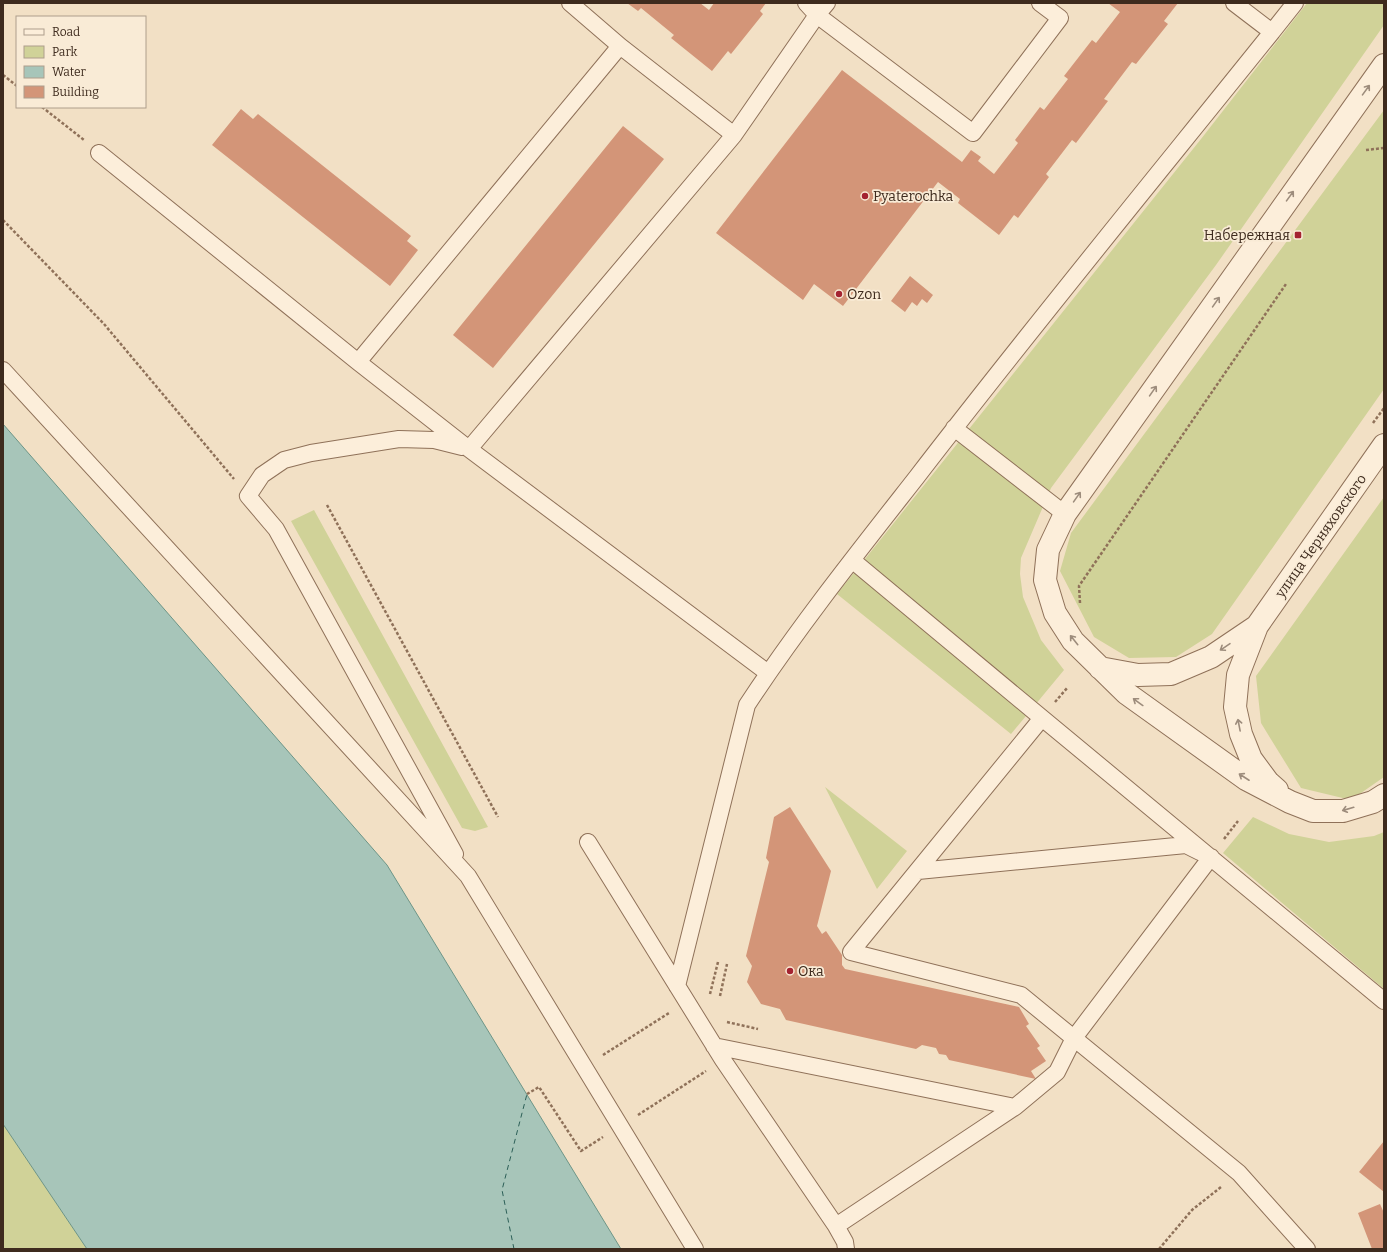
<svg xmlns="http://www.w3.org/2000/svg" width="1387" height="1252" font-family="Bitter,serif">
<style>
.green{fill:#d0d298}
.water{fill:#a7c5b9;stroke:#6d9587}
.lines{fill:none;stroke-linecap:round;stroke-linejoin:round}
.ferry{stroke:#2c5f57;stroke-width:1;stroke-dasharray:5 4;stroke-linecap:butt}
.building{fill:#d39578}
.service-casing{stroke:#8f7159;stroke-width:18}
.tertiary-casing{stroke:#8f7159;stroke-width:24}
.path{stroke:#8f7159;stroke-width:2.5;stroke-dasharray:3 2;stroke-linecap:butt}
.service{stroke:#fceeda;stroke-width:16}
.tertiary{stroke:#fceeda;stroke-width:22}
.oneway{stroke:#9d8c7c}
.poi-dot{fill:#a42331;stroke:#f9ebd6;stroke-width:1.5}
.labels{text-anchor:middle;dominant-baseline:central;stroke-width:3.5;stroke-linejoin:round;paint-order:stroke}
.poi-label{font-size:14px;fill:#3e2b1e;stroke:#f9ebd6;text-anchor:start}
.street-label{font-size:14px;fill:#3e2b1e;stroke:#f9ebd6}
</style>
<rect width="100%" height="100%" fill="#f2e0c5"/>
<!-- green -->
<path class="green" d="M1307 3H1384V25L1216 265 1051 488 1021 558 1020 574 1023 597 1041 640 1064 670 1011 734 837 594 1201 139Z
M1384 110V389L1212 634 1176 657 1129 658 1094 637 1060 571 1071 533Z
M1384 497V777L1351 800 1301 788 1261 723 1256 676Z
M314 510 488 827 475 831 462 828 291 521Z
M825 787 907 851 877 889Z
M1253 817 1289 834 1329 842 1374 836 1384 832V989L1223 853Z
M3 1124 87 1249H3Z"/>
<!-- water -->
<path class="water" d="M3 424 387 865 621 1249H87L3 1124Z"/>
<g class="lines">
<!-- ferry -->
<path class="ferry" d="M514 1249 502 1190 527 1094"/>
</g>
<!-- building -->
<path class="building" d="M627 3H700L709 10 714 3H766L760 11 763 14 731 54 728 51 712 71 671 38 674 35 641 8 638 11Z
M1108 3H1178L1164 21 1168 24 1136 64 1132 62 1104 99 1108 101 1076 143 1072 140 1046 174 1049 177 1018 218 1014 215 999 235 958 203 960 199 938 182 843 306 814 284 803 300 716 233 842 70 962 162 971 150 981 157 978 161 994 174 1018 143 1015 140 1040 107 1044 110 1068 79 1064 76 1092 40 1096 43 1120 12Z
M241 109 253 119 258 114 411 236 407 241 418 250 390 286 212 145Z
M623 126 664 159 493 368 453 335Z
M910 276 933 295 927 303 922 299 917 306 912 302 905 312 891 301Z
M790 807 831 871 817 926 822 934 826 931 842 955V965L845 969 1019 1007 1029 1024 1026 1026 1040 1046 1037 1048 1046 1061 1031 1071 1036 1079 949 1060 946 1055 939 1054 936 1048 922 1045 916 1049 786 1020 780 1009 761 1004 747 982 752 966 746 956 769 862 766 858 774 817Z
M1384 1141V1192L1359 1172Z
M1380 1204 1384 1213V1249H1372L1358 1213Z"/>
<g class="lines">
<!-- service casing -->
<g class="service-casing">
<path id="service" d="M570 3 620 46 734 135
M827 3 817 15 973 133 1060 18 1040 3
M1234 3 1272 32 1295 3
M99 153 358 362 469 449 768 673
M358 362 620 46
M3 370 468 876 695 1249
M954 428 1065 514
M469 449 734 135 817 15 806 3
M852 560 1042 718 851 952 1021 995 1239 1173 1307 1249
M1042 718 1384 1001
M588 842 723 1060 836 1226 845 1242 846 1249
M455 854 276 529 248 496 262 475 284 460 311 453 399 439 434 440 462 447
M918 871 1186 845 1200 852
M677 986 747 705C799 626 858 552 916 478 1032 327 1153 180 1272 32
M714 1046 1015 1107
M836 1226 1015 1107 1057 1072 1074 1038 1211 857"/>
</g>
<!-- tertiary casing -->
<g class="tertiary-casing">
<path id="tertiary" d="M1384 65 1065 514 1048 550 1045 580 1055 613 1073 641 1126 693 1246 779 1290 802 1313 811H1343L1373 802 1384 795
M1100 668 1138 675 1171 674 1211 657 1257 626
M1277 790 1268 782 1251 759 1241 734 1235 707 1238 675 1257 626 1384 445"/>
</g>
<!-- path -->
<path class="path" d="M3 75 17 86
M42 107 84 140
M1366 150 1384 148
M3 220 104 324 234 479
M1373 423 1384 408
M327 505 498 817
M1080 603 1079 586 1286 284
M1055 702 1068 687
M1224 839 1238 821
M710 994 718 962
M720 996 727 964
M727 1022 758 1029
M603 1055 669 1013
M527 1094 539 1087 581 1151 603 1137
M638 1115 706 1071
M1159 1249 1192 1210 1221 1187"/>
<!-- service -->
<use href="#service" class="service"/>
<!-- tertiary -->
<use href="#tertiary" class="tertiary"/>
</g>
<!-- one-way arrows -->
<defs><path id="oneway-shaft" d="M-6 0H5M1.5-3L5.5 0L1.5 3" fill="none" stroke-width="1.6" stroke-linecap="round" stroke-linejoin="round"/></defs>
<g class="oneway">
<use href="#oneway-shaft" transform="translate(1366 90) rotate(-54)"/>
<use href="#oneway-shaft" transform="translate(1290 196) rotate(-54)"/>
<use href="#oneway-shaft" transform="translate(1216 302) rotate(-55)"/>
<use href="#oneway-shaft" transform="translate(1153 391) rotate(-55)"/>
<use href="#oneway-shaft" transform="translate(1077 497) rotate(-55)"/>
<use href="#oneway-shaft" transform="translate(1074 640) rotate(-129)"/>
<use href="#oneway-shaft" transform="translate(1225 647) rotate(146)"/>
<use href="#oneway-shaft" transform="translate(1138 702) rotate(-144)"/>
<use href="#oneway-shaft" transform="translate(1239 725) rotate(-101)"/>
<use href="#oneway-shaft" transform="translate(1244 777) rotate(-147)"/>
<use href="#oneway-shaft" transform="translate(1348 809) rotate(164)"/>
</g>
<!-- markers -->
<g class="poi-dot">
<circle cx="865" cy="196" r="4"/>
<rect x="1294" y="231" width="8" height="8" rx="2"/>
<circle cx="839" cy="294" r="4"/>
<circle cx="790" cy="971" r="4"/>
</g>
<g class="labels">
<!-- poi labels -->
<g class="poi-label">
<text x="873" y="196">Pyaterochka</text>
<text x="1290" y="235" text-anchor="end">Набережная</text>
<text x="847" y="294">Ozon</text>
<text x="798" y="971">Ока</text>
</g>
<!-- street labels -->
<g class="street-label">
<text transform="translate(1321 536) rotate(-55)">улица Черняховского</text>
</g>
</g>
<!-- border -->
<rect width="1387" height="1252" fill="none" stroke="#3e2b1e" stroke-width="8"/>
<!-- legend -->
<rect x="16" y="16" width="130" height="92" fill="#f9ebd6" stroke="#ae9e8c"/>
<rect x="24" y="29" width="20" height="6" fill="#fceeda" stroke="#ae9e8c"/>
<text x="52" y="36" font-size="12" fill="#3e2b1e">Road</text>
<rect x="24" y="46" width="20" height="12" fill="#d0d298" stroke="#ae9e8c"/>
<text x="52" y="56" font-size="12" fill="#3e2b1e">Park</text>
<rect x="24" y="66" width="20" height="12" fill="#a7c5b9" stroke="#ae9e8c"/>
<text x="52" y="76" font-size="12" fill="#3e2b1e">Water</text>
<rect x="24" y="86" width="20" height="12" fill="#d39578" stroke="#ae9e8c"/>
<text x="52" y="96" font-size="12" fill="#3e2b1e">Building</text>
</svg>
